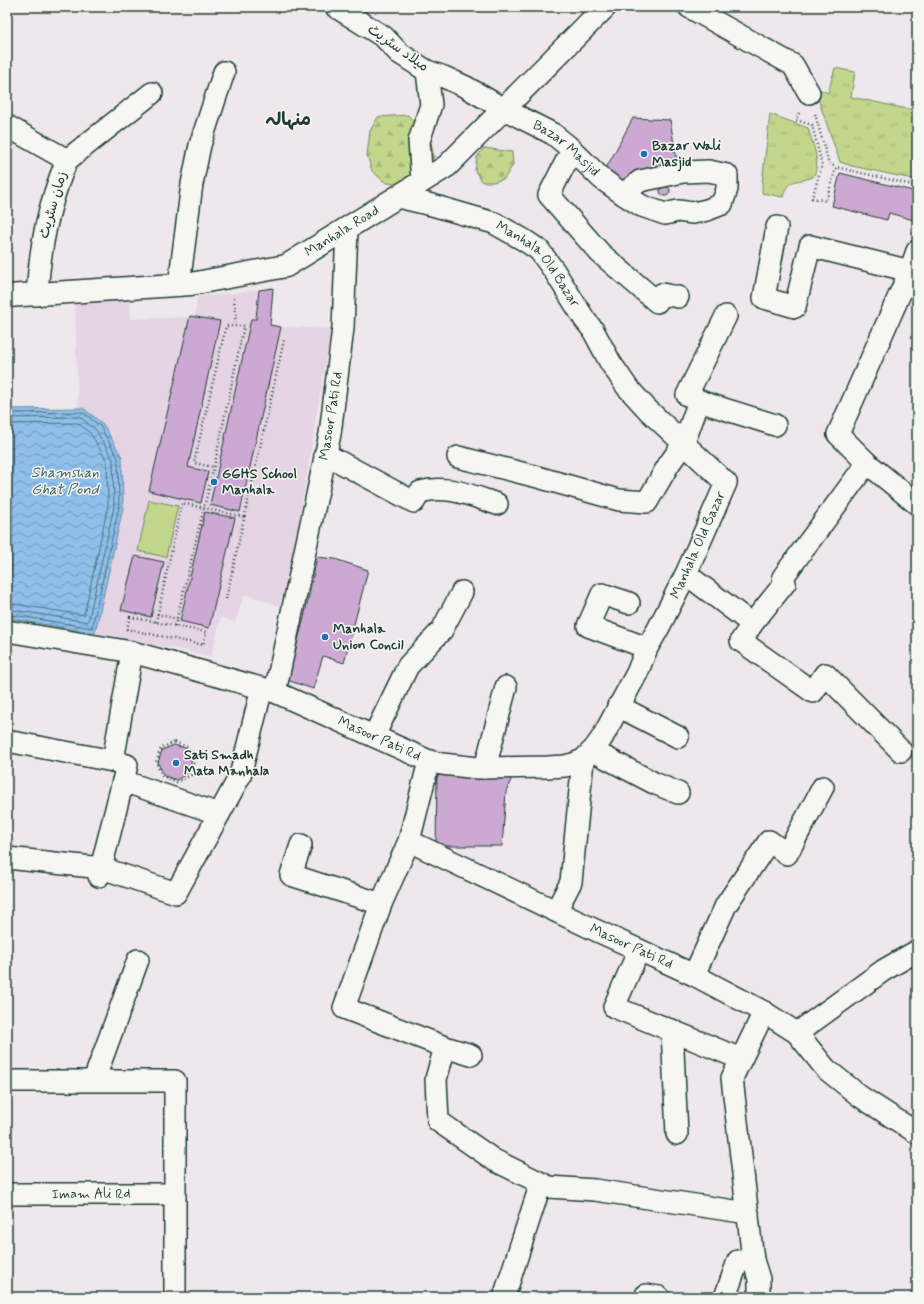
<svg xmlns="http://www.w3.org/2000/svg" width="924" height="1304" font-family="Mynerve,'Playpen Sans Arabic',sans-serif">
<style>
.built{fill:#e4d4e4}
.grass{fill:url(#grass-tufts);stroke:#708a60}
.forest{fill:url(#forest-firs);stroke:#708a60}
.garden{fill:#c2d68c;stroke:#708a60}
.water{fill:url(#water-waves);stroke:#628ba1}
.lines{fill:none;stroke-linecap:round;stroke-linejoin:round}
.shore{stroke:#4c717d;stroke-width:1}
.building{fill:#cca9d3;stroke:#1f3d34}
.street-casing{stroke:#1f3d34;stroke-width:24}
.primary-casing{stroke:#1f3d34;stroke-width:25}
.path{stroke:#1f3d34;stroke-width:2.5;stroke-dasharray:1 3;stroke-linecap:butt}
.street{stroke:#f6f6f2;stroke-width:21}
.primary{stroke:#f6f6f2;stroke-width:22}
.poi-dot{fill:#1f6fb2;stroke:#f6f6f2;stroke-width:1.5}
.labels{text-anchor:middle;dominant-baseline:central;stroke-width:3;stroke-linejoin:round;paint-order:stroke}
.street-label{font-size:14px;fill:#1f3d34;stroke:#f6f6f2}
.poi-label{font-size:14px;font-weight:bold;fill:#1f3d34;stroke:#f6f6f2;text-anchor:start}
.water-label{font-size:15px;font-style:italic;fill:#3b5e62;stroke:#f6f6f2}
.district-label{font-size:18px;font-weight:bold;fill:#1f3d34;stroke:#f6f6f2}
</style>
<defs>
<pattern id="grass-tufts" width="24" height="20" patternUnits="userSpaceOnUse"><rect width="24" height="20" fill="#c2d68c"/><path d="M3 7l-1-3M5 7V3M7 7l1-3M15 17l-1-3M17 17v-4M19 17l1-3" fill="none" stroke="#a6b979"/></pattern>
<pattern id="forest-firs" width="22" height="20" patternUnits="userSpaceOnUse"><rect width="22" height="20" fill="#c2d68c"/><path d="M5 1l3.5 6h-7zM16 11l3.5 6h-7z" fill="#a6b979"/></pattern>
<pattern id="water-waves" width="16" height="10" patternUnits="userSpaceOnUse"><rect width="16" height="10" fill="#8fbfea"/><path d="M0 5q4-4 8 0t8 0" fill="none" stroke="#749cbe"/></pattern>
</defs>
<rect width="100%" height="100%" fill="#eee7ec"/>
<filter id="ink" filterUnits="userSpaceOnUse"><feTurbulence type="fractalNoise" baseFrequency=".025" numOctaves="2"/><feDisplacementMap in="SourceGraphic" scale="8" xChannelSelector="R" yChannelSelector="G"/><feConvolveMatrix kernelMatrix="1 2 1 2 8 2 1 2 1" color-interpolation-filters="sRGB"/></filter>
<g filter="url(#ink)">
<!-- built -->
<path class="built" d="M273 288 270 325 281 327 331 329 294 549 280 606 245 594 235 622 221 617 211 656 95 633 123 508 122 457 103 424 83 408H78L75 302 130 299 131 319 195 317 197 297Z"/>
<!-- grass -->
<path class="grass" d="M835 68 855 72 851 97 917 111V180L852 166 840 162 814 87 828 93Z
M770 114 808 128C812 143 822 163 813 177 798 183 788 177 783 197L762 193V183Z"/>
<!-- forest -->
<path class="forest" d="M408 115 431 142 434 158 421 165 401 184 386 183 372 171 367 155 370 131 378 117Z
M484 148 512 152 513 165 504 179 493 182H482L475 171 477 157Z"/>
<!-- garden -->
<path class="garden" d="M149 500 178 506 166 557 138 551Z"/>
<!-- water -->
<path class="water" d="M83 408 103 424 122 457 123 508 95 633 7 618V409Z"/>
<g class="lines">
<!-- shore -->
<path class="shore" d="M7 413 82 412 100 426 118 458 119 507 92 628 7 614
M7 418 80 417 96 430 113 459 114 507 88 622 7 609
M7 424 78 423 91 434 107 461 108 506 84 615 7 603"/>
</g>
<!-- building -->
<path class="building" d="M633 118 670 120 678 168 617 183 603 174Z
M840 173 917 192V221L889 213 887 220 832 206Z
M660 191a5 5 0 1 1 10 0a5 5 0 1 1-10 0Z
M273 288 270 325 281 327 240 512 210 505 251 319H256L259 290Z
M190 316 220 321 188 467 208 472 201 503 149 491Z
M205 512 235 518 209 628 180 621Z
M135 556 164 562 151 617 121 610Z
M317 557 335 559 368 570 344 663 323 656 313 689 287 680 304 618Z
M174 745 185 748 192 758 189 772 177 780 164 776 158 763 162 750Z
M454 773 512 777 506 792 502 846H436L437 776Z"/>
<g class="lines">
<!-- street casing -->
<g class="street-casing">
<g id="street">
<path id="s1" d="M336 7 384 37 399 53 427 71 444 77 466 87 504 109 553 134 568 146 602 179 623 194 640 181 683 172 709 171 727 175V189L722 204 707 210 693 213 678 211 665 214 642 206 623 194"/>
<path d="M689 7 793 65 809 93"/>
<path d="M7 126 67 160C48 205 40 247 37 295"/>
<path d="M572 150 549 195 600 253 657 302 662 294 678 297"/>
<path d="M67 160 152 93"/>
<path d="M422 182 419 141 431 105 427 71"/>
<path id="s2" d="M398 197 432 205 494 223 524 240 539 250 555 272 585 320 593 330 610 362 627 387 648 410 726 483 686 574 658 629 647 648 637 673 602 738 594 749 583 760 573 764 565 766 548 767 478 768 442 764 429 761"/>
<path d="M777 227 764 298 795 307 810 246 910 271"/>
<path id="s3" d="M347 229 343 328 330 434 275 692 429 761 409 841 593 929 694 975 764 1012 797 1033 826 1069 861 1097 917 1133"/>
<path d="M917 251 910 271 838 434 867 463 917 504"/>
<path d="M179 285 192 184 200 145 224 72"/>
<path d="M726 316 687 395 705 403 775 425"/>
<path d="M325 454 414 502 420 492C447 484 472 496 497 504"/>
<path d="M458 457 534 476 619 500 647 502 669 464 684 443 699 401"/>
<path d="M686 574 752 624 741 641 813 692 825 674 901 751"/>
<path d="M629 603 602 594 588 626 647 648"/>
<path d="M752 624 785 583 783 577 867 463"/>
<path d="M7 631 132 652 275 692"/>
<path d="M618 706 678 737"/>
<path d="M374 736 408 666 442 630 462 592"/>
<path d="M7 741 113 761 127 765 99 876"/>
<path d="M593 751 654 783 678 793"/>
<path d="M113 761 132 652"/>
<path d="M485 768 506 687"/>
<path d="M123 781 219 814"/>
<path d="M409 841 381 904 344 1008 445 1047 471 1055"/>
<path d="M301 845 291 875 381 904"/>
<path d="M7 858 102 868 176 893 240 776 262 688"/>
<path d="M556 911 571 882 583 760"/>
<path d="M639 950 614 1007 741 1059"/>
<path d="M694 975 726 905 769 841 787 854 823 787"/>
<path d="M672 1030 677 1134"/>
<path d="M797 1033 884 970 917 951"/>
<path d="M445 1047 436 1079 438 1121 494 1160 549 1187 595 1190 748 1213"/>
<path d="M94 1080 138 960"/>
<path d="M7 1081H175V1297"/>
<path id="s4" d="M7 1194H174"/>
<path d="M646 1295 659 1297"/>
<path d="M504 1297 541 1183"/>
<path d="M725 1297 738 1261 753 1260"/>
<path d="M759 1297V1279L753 1260 732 1078 764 1012"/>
</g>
</g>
<!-- primary casing -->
<g class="primary-casing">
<g id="primary">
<path id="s5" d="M7 296 191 284 286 266 447 166 605 7"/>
</g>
</g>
<!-- path -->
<path class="path" d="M799 113 796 120 812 125 822 165 812 198 826 201 836 167 917 186
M815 114 829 164 836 167
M234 298 236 325
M226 599 284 340
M157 614 177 619
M130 617 206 632 203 645 127 629Z
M156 622 182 503 244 517
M175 626 214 467 244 326H226L194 463 214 467
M175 742 187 747 195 756 191 775 177 782 162 776 156 762 161 748Z"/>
<!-- street -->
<use href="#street" class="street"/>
<!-- primary -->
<use href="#primary" class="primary"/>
</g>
</g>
<!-- markers -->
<g class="poi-dot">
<circle cx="644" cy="154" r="4"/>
<circle cx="214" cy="482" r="4"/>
<circle cx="325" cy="637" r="4"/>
<circle cx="176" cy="763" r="4"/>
</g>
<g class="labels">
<!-- street labels -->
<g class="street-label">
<text transform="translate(398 48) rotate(35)">میلاد سٹریٹ</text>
<text stroke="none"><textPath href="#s1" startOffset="272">Bazar Masjid</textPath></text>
<text transform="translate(53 205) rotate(-74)">زمان سٹریٹ</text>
<text stroke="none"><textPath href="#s5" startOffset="347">Manhala Road</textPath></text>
<text stroke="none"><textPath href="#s2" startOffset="161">Manhala Old Bazar</textPath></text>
<text transform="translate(331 416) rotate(-81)">Masoor Pati Rd</text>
<text transform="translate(698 545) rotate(-66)">Manhala Old Bazar</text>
<text stroke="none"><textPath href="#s3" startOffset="584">Masoor Pati Rd</textPath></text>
<text stroke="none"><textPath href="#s3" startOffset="967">Masoor Pati Rd</textPath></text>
<text stroke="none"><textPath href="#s4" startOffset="84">Imam Ali Rd</textPath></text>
</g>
<!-- poi labels -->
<g class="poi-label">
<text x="652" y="146">Bazar Wali<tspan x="652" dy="16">Masjid</tspan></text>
<text x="222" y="474">GGHS School<tspan x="222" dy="16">Manhala</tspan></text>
<text x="333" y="629">Manhala<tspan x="333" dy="16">Union Concil</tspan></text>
<text x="184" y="755">Sati Smadh<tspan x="184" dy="16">Mata Manhala</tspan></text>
</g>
<!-- water labels -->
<g class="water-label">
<text x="65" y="473">Shamshan<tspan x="65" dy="17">Ghat Pond</tspan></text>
</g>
<!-- district labels -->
<g class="district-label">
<text x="288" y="120">منہالہ</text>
</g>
</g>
<!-- margin -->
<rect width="924" height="1304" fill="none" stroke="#f6f6f2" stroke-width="24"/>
<rect x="12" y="12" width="900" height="1280" fill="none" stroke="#1f3d34" stroke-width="1.5" filter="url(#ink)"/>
</svg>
